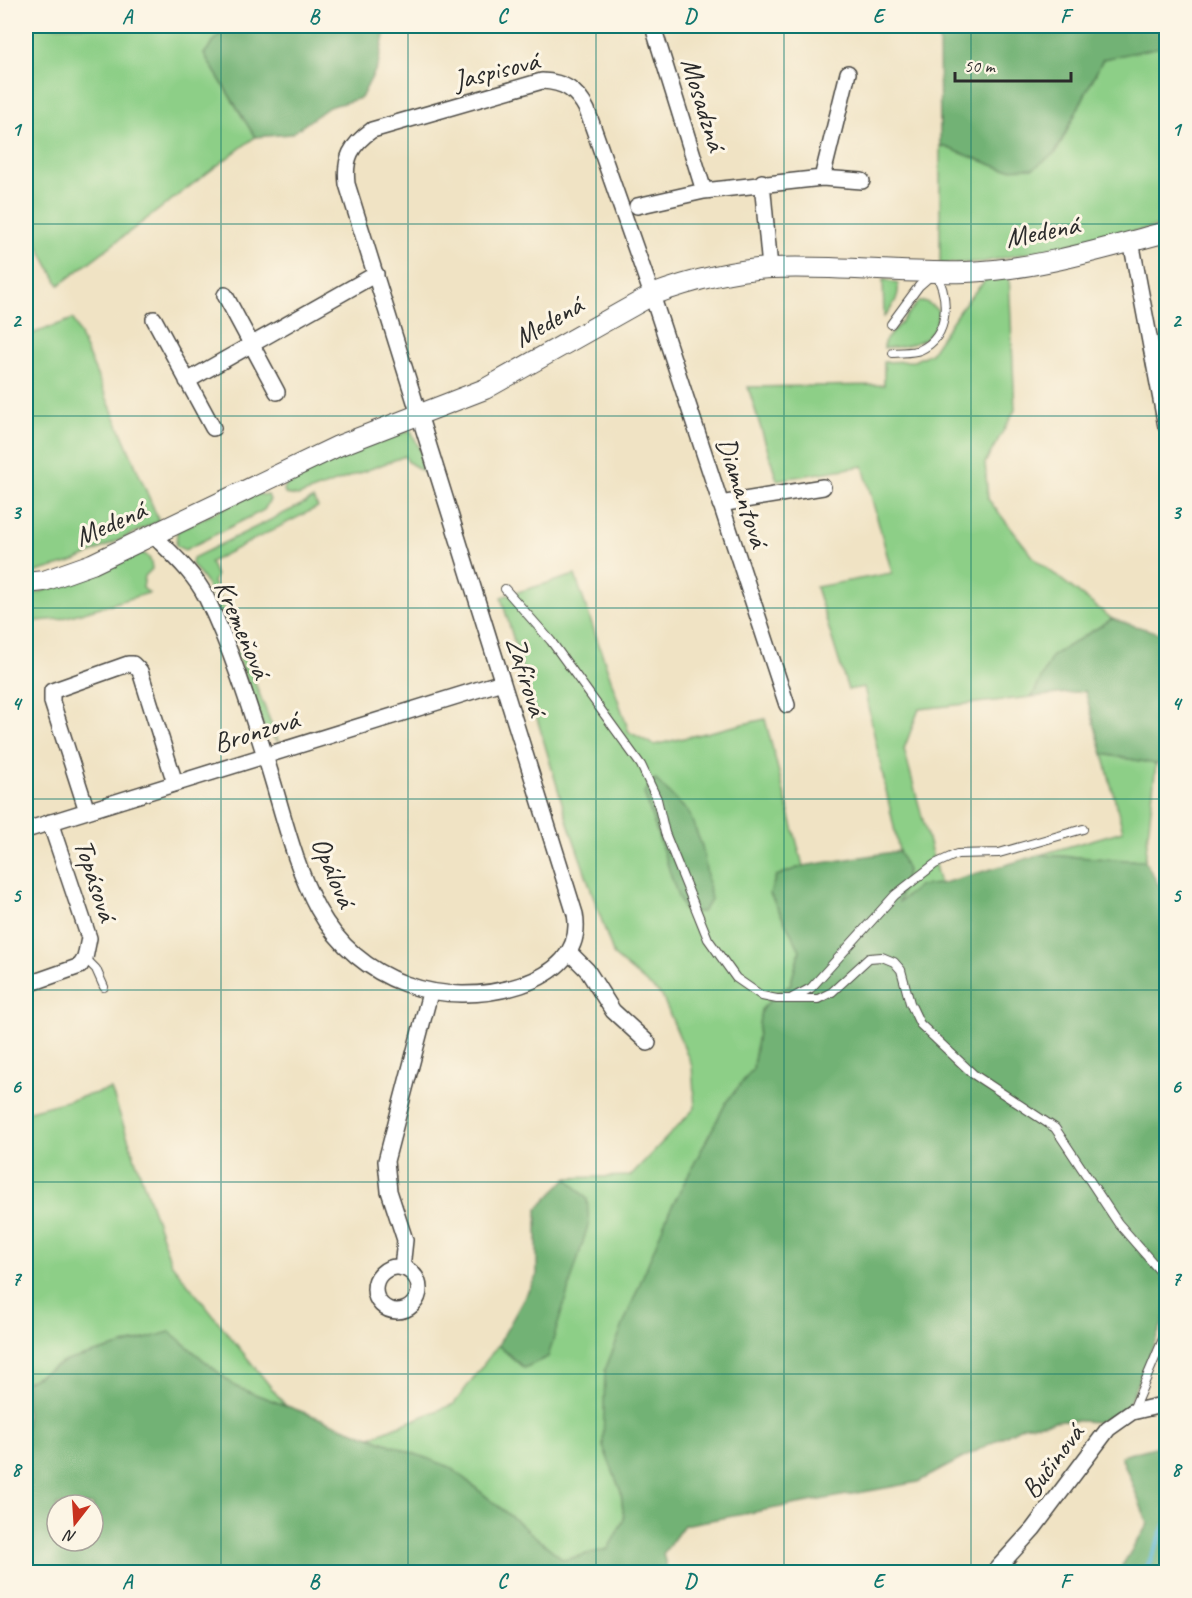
<svg xmlns="http://www.w3.org/2000/svg" width="1192" height="1598" font-family="Caveat,sans-serif">
<style>
.green{fill:#8dcf87;stroke:#5c7d59;stroke-width:1.5}
.forest{fill:#72b274;stroke:#4e6e50;stroke-width:1.5;fill-rule:evenodd}
.lines{fill:none;stroke-linecap:round;stroke-linejoin:round}
.stream{stroke:#58b5d6;stroke-width:4.5}
.service-casing{stroke:#494742;stroke-width:10}
.minor-casing{stroke:#494742;stroke-width:18}
.tertiary-casing{stroke:#494742;stroke-width:22}
.service{stroke:#fff;stroke-width:8}
.minor{stroke:#fff;stroke-width:15}
.tertiary{stroke:#fff;stroke-width:20}
.grid{fill:none;stroke:#0f766e;stroke-width:1.5;stroke-opacity:0.55}
.labels{text-anchor:middle;dominant-baseline:central;stroke-width:6;stroke-linejoin:round;paint-order:stroke}
.street-label{font-size:28px;fill:#2b2b2b;stroke:#fcf5e5}
.neatline{fill:none;stroke:#0f766e;stroke-width:2}
.grid-label{font-size:20px;text-anchor:middle;font-weight:bold;fill:#0f766e}
</style>
<rect width="100%" height="100%" fill="#fcf5e5"/>
<filter id="ink" filterUnits="userSpaceOnUse"><feTurbulence type="fractalNoise" baseFrequency=".0167" numOctaves="2"/><feDisplacementMap in="SourceGraphic" scale="12" xChannelSelector="R" yChannelSelector="G"/><feConvolveMatrix kernelMatrix="1 2 1 2 8 2 1 2 1" color-interpolation-filters="sRGB"/></filter>
<filter id="wash" filterUnits="userSpaceOnUse"><feTurbulence type="fractalNoise" baseFrequency=".008" numOctaves="4" result="noise"/><feDisplacementMap in="SourceGraphic" scale="24" xChannelSelector="R" yChannelSelector="G"/><feGaussianBlur stdDeviation="1.35" result="paint"/><feColorMatrix in="noise" values="0 0 0 0 0 0 0 0 0 0 0 0 0 0 0 0 0 1.4 0 .05"/><feComposite in="paint" operator="in"/></filter>
<g filter="url(#wash)">
<rect width="100%" height="100%" fill="#f0e3c4"/>
<!-- green -->
<path class="green" d="M26 26H226L204 54 255 137 59 285 26 223Z
M1164 45 1166 46V225L983 262 940 264V145L1003 169 1056 153 1103 59Z
M1009 275 1015 410 985 463 988 499 1035 559 1112 619 1052 656 1032 697 919 709 904 749 940 884 919 886 899 903 907 871 899 851 864 687 848 690 816 587 892 573 863 466 777 480 748 387 884 385V362L914 361 931 353 961 308 988 277Z
M883 279 898 284C900 299 892 306 884 317Z
M918 302H926L938 310C938 342 910 347 884 348V342Z
M73 319 159 521 75 561 26 575V336Z
M411 431 425 460 420 461 424 472 408 462 405 456 298 496 285 494 284 489 290 477 390 435Z
M253 494 268 495 270 500 264 510 185 550 176 546 177 531Z
M313 499 318 507 210 562 216 576 213 582 230 622 225 624 206 583 192 564 193 558Z
M139 551C149 556 151 558 152 569L145 576 143 588 149 593 60 619 26 622V594H34L97 572Z
M575 575 629 732 654 745 765 719 803 866 776 876 770 894 800 950 790 986 780 990 761 1010 753 1069 727 1101 668 1214 603 1446 621 1492 624 1520 608 1549 564 1560 450 1467 368 1438 454 1404 498 1345 524 1368 587 1199 567 1178 630 1176 695 1108 692 1066 662 996 614 956 568 823 501 597Z
M242 650 278 741 265 731 236 652Z
M1103 754 1156 764 1145 861 1039 855 1123 831Z
M111 1089 171 1263 286 1406 236 1387 170 1332 66 1361 26 1382V1112Z"/>
<!-- forest -->
<path class="forest" d="M226 26H386L378 65 361 98 329 107 291 134 255 137 204 54Z
M939 26H1166V46L1103 59 1055 153 1034 168 1003 169 940 145Z
M1112 619 1159 633 1166 630V760L1156 764 1103 754 1085 691 1032 697 1052 656Z
M655 779 689 813 702 846 711 900 702 912H685L678 897 644 793Z
M899 851 907 871 899 902 919 886 940 884 1039 855 1145 861 1166 898V1315L1127 1408 1099 1422 1063 1420 1023 1426 918 1482 684 1525 663 1554 668 1572H26V1382L66 1361 170 1332 236 1387 450 1467 564 1560 608 1549 624 1519 621 1492 603 1446 605 1370 668 1214 727 1101 753 1069 761 1010 780 990 790 986 800 950 770 894 776 876 803 866ZM57 1505H93V1541H57Z
M567 1178 587 1199 589 1222 548 1357 524 1368 498 1345 537 1275V1209Z
M1166 1444V1563L1160 1572H1118L1148 1524 1121 1456Z"/>
<g class="lines">
<!-- stream -->
<path class="stream" d="M1145 1572 1166 1524"/>
</g>
</g>
<g filter="url(#ink)">
<g class="lines">
<!-- service casing -->
<g class="service-casing">
<path id="service" d="M891 324 919 286 935 272C949 296 951 336 920 350 912 353 902 352 893 353
M505 589 551 641 641 765 657 799 665 833 708 939 736 978 762 996 777 999H818L832 992 869 958 882 957 894 962 901 970 910 1003 920 1024 973 1074 1055 1128 1118 1223 1166 1278
M85 958 96 969 104 987
M792 998 811 988 895 895 935 864 957 854 999 853 1083 829
M1133 1410 1166 1332"/>
</g>
<!-- minor casing -->
<g class="minor-casing">
<path id="minor" d="M655 33 704 191
M822 178 862 181
M762 182 770 268
M637 206 704 191 822 178 848 73
M1131 241 1166 426
M225 295 277 392
M154 319 213 428
M187 381 376 274
M720 504 823 487
M153 535C172 554 194 573 206 597 231 648 249 705 266 759 282 808 293 863 318 909 359 983 443 1010 521 985 554 974 582 952 575 914L347 184C344 158 351 145 372 130L542 81C564 82 577 90 587 110L652 295 787 705
M87 811 52 702V691L128 664H133L140 671 175 783
M26 830 502 682
M570 953 587 970 613 1011 648 1043
M26 985 80 966 85 958 89 938 50 822
M375 1289a22 22 0 1 1 44 0a22 22 0 1 1-44 0Z
M402 1268 405 1240 389 1191 386 1161 430 993
M994 1572 1033 1529 1108 1429 1132 1412 1166 1404"/>
</g>
<!-- tertiary casing -->
<g class="tertiary-casing">
<path id="tertiary" d="M26 583 44 581 92 564 338 446 485 389 652 295C690 281 730 270 771 268 836 265 901 274 966 272 1033 270 1102 249 1166 232"/>
</g>
<!-- service -->
<use href="#service" class="service"/>
<!-- minor -->
<use href="#minor" class="minor"/>
<!-- tertiary -->
<use href="#tertiary" class="tertiary"/>
</g>
</g>
<!-- grid -->
<path class="grid" d="M221 26V1572M408 26V1572M596 26V1572M784 26V1572M971 26V1572M26 224H1166M26 416H1166M26 608H1166M26 799H1166M26 990H1166M26 1182H1166M26 1374H1166"/>
<g class="labels">
<!-- street labels -->
<g class="street-label">
<text transform="translate(496 70) rotate(-14)">Jaspisová</text>
<text transform="translate(704 104) rotate(73)">Mosadzná</text>
<text transform="translate(1042 231) rotate(-11)">Medená</text>
<text transform="translate(548 321) rotate(-30)">Medená</text>
<text transform="translate(743 492) rotate(72)">Diamantová</text>
<text transform="translate(110 523) rotate(-24)">Medená</text>
<text transform="translate(243 629) rotate(67)">Kremeňová</text>
<text transform="translate(527 676) rotate(73)">Zafírová</text>
<text transform="translate(256 731) rotate(-17)">Bronzová</text>
<text transform="translate(334 872) rotate(67)">Opálová</text>
<text transform="translate(96 880) rotate(72)">Topásová</text>
<text transform="translate(1052 1461) rotate(-53)">Bučinová</text>
</g>
</g>
<!-- margin -->
<rect width="1192" height="1598" fill="none" stroke="#fcf5e5" stroke-width="66"/>
<!-- north arrow -->
<g transform="translate(75 1523) rotate(197)"><circle r="28" fill="#fcf5e5" stroke="#a8a49b" stroke-width="1.5"/>
<path d="M0-4.5L10 22L0 15L-10 22Z" fill="#c8321e"/>
<text y="-9" font-size="16" font-weight="bold" text-anchor="middle" fill="#2b2b2b">N</text>
</g>
<!-- scale -->
<path d="M955 72v9h116v-9" fill="none" stroke="#2b2b2b" stroke-width="3"/>
<text x="964" y="72" font-size="18" fill="#2b2b2b" stroke="#fcf5e5" stroke-width="4.5" paint-order="stroke">50 m</text>
<rect x="33" y="33" width="1126" height="1532" class="neatline"/>
<g class="grid-label">
<text x="127" y="23">A</text>
<text x="314" y="23">B</text>
<text x="502" y="23">C</text>
<text x="690" y="23">D</text>
<text x="878" y="23">E</text>
<text x="1065" y="23">F</text>
<text x="16" y="136">1</text>
<text x="1176" y="136">1</text>
<text x="16" y="327">2</text>
<text x="1176" y="327">2</text>
<text x="16" y="519">3</text>
<text x="1176" y="519">3</text>
<text x="16" y="710">4</text>
<text x="1176" y="710">4</text>
<text x="16" y="902">5</text>
<text x="1176" y="902">5</text>
<text x="16" y="1093">6</text>
<text x="1176" y="1093">6</text>
<text x="16" y="1285">7</text>
<text x="1176" y="1285">7</text>
<text x="16" y="1476">8</text>
<text x="1176" y="1476">8</text>
<text x="127" y="1588">A</text>
<text x="314" y="1588">B</text>
<text x="502" y="1588">C</text>
<text x="690" y="1588">D</text>
<text x="878" y="1588">E</text>
<text x="1065" y="1588">F</text>
</g>
</svg>
